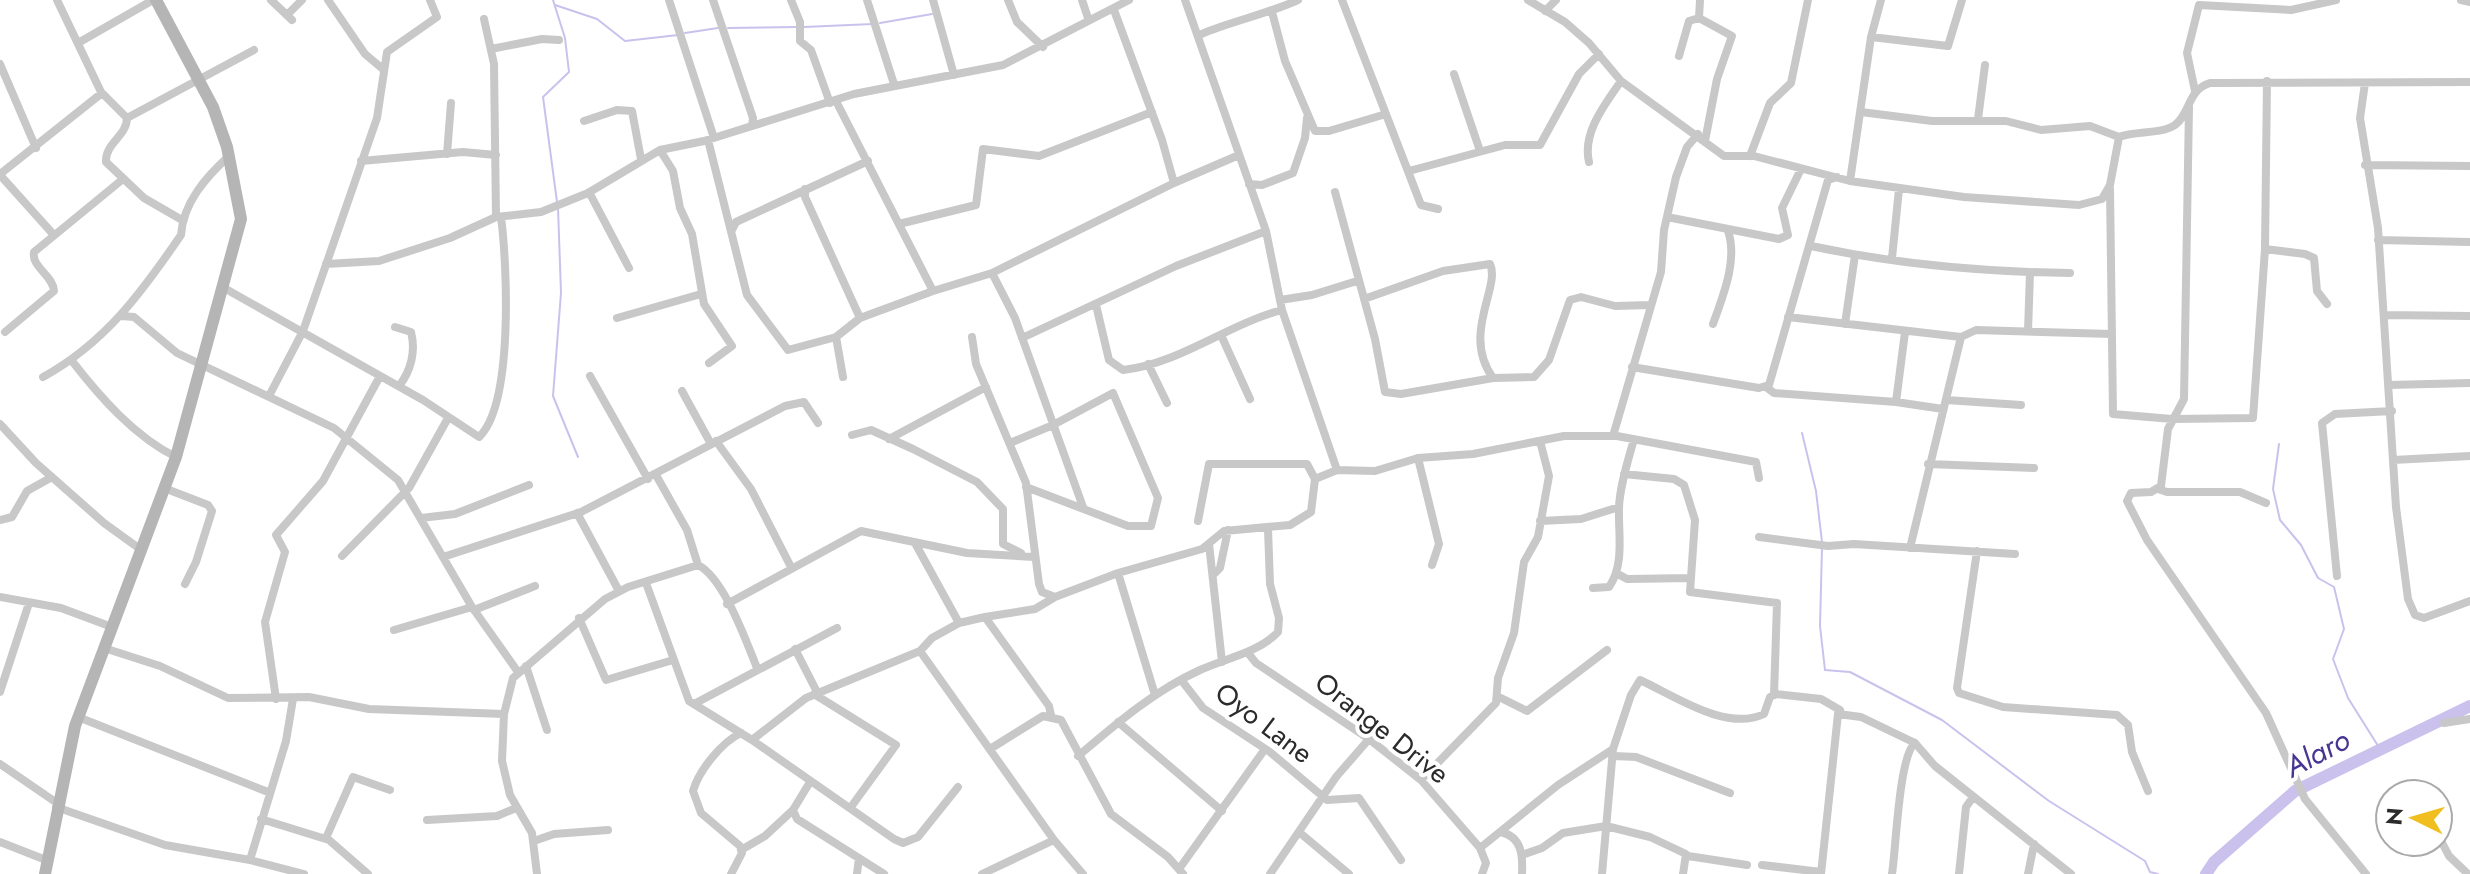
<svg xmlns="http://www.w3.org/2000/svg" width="2470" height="874" font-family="Jost,sans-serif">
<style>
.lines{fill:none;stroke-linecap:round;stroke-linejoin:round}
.stream{stroke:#cbc1ed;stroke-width:2}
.river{stroke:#cbc1ed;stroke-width:12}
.street{stroke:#c8c8c8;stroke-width:8}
.secondary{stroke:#b5b5b5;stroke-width:12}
.labels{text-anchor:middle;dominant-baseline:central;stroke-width:8;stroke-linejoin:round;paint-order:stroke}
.street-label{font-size:28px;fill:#2b2b2b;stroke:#fff}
.water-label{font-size:30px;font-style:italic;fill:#493592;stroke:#fff}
</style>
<rect width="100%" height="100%" fill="#fff"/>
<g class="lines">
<!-- stream -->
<path class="stream" d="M553 0 565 38 569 72 543 97 557 202
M555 5 597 19 625 41 678 35
M880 23 932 14
M804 27 873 24
M728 28 798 27
M685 33 718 28
M558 208 561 293 553 396 578 457
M1802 433 1816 491 1822 542
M2279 444 2273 489 2280 520 2301 545 2318 578 2334 587 2344 629 2333 659 2348 698 2380 749
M1822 548 1820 626 1825 670 1850 672 1942 720 2049 801 2145 861 2150 872 2158 874"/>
<!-- river -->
<path class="river" d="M2206 874 2214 862 2295 791 2470 706"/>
<!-- street -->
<path class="street" d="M57 0 101 92 127 118
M271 0 292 20
M328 0 365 54 384 70
M669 0 714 138
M713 0 753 118 752 126
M791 0 800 22V41L811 50 830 103
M867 0 894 84
M933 0 954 75
M1008 0 1017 22 1043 47
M1082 0 1088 18
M1185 0 1266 231 1282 310 1337 470
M1342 0 1421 205 1438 209
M1528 0 1565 22 1589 43 1621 81 1724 156H1754L1850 181 1964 197 2079 205 2102 199 2110 185 2119 137C2136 130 2160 135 2175 125 2191 113 2187 90 2210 83L2470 82
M2461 0 2470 2
M1114 10 1162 140 1174 183
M1545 11 1556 0
M1272 12 1285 61 1315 131H1329L1386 114
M287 15 302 0
M1699 18 1700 0
M484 19 494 64 496 217
M1199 35C1231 21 1265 15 1298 0
M1871 37 1948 46 1962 0
M78 43 153 0
M491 49 542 39 559 40
M1679 56 1689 21 1699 18 1732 36 1717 79 1705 141
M0 64 36 148
M1454 74 1480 151
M2365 83 2360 118 2378 228 2396 507 2408 599 2415 615 2424 618 2470 601
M2195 91 2187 53 2199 5 2291 10 2336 0
M836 101 933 291 992 273 1174 183 1239 155
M2189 107 2184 399 2168 429 2161 486 2151 492 2131 493 2127 501 2147 540 2266 713 2305 799 2366 874
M1861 112 1932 121H2006L2041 130 2090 126 2119 137
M1978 119 1985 65
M584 121 617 110 632 111 641 159
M708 140 747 295 788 350 836 337 860 318 933 291
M660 150 673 171 680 208 692 234 704 304 732 346 709 363
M447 154 451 103
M1750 156 1770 103 1791 83 1808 0
M361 161 463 152 496 155
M1589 162C1582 133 1605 104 1621 81
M2365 165 2470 166
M1409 171 1505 145H1540L1579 74 1599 54
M0 174 102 93
M0 175 53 234
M1850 181 1871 37 1881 0
M1249 184 1262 185 1293 173 1305 138 1307 118
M805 189V197L860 318
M2110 189 2113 414 2172 419 2253 418 2265 249 2267 81
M589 192 629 268
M1335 192 1375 339 1385 392 1401 394 1493 378 1534 377 1549 360 1570 300 1581 297 1615 306 1650 305
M1667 217 1779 239 1788 235 1782 208 1801 169
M182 220 144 198 106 162C105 143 127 136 127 118L254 50
M899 224 976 205 983 149 1039 156 1152 112
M732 230 736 222 868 161
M2378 240 2470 242
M1811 246C1895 264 1985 272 2070 273
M2265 249 2305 254 2314 258 2317 291 2327 304
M1892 258 1899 189
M326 264 379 261 450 238 496 217 541 212 588 193 660 150 704 141 854 94 1003 65 1129 0
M992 273 1015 318 1083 507
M224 288 423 400 479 437C514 404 507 263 501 217
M1364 299 1443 271 1490 264C1501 287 1461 334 1493 378
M1280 300 1312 295 1357 281
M1096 305 1109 360 1123 370C1179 364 1228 324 1282 310
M2385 315 2470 316
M121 316 134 317 177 353 334 428 398 480 472 607 518 672
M1788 317 1961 337 1976 330 2112 334
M617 318 701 294
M1713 324C1723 296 1738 260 1728 231
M1845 324 1855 255
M395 327 411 332C416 351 411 371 399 386
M2028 331 2030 273
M5 332 54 291C53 275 31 267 34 252L123 179
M1221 335 1250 399
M836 337 843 377
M972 337 976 364 1026 483 1039 584 1042 592 1055 597 1118 573 1202 549 1224 531 1290 525 1311 512 1315 479 1337 470 1375 471 1418 458 1473 454 1564 436H1617L1756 462 1759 478
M1022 338 1176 266 1266 231
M72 361C100 397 135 437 176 457
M1148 364 1167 403
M1632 367 1759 388 1769 385 1828 180 1837 177
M590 376 648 479
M43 377C105 343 142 292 181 235 183 203 206 177 229 156
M2388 385 2470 383
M1766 387 1774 393 1896 402 1943 409
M682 391 711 444
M269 396 303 331 377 118 387 52 437 17 430 0
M1946 400 2021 405
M1896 402 1905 332
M0 424 36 463 104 523 140 549
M852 435 871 430 913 449 977 482 1003 509V544L1021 553
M1613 436 1661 272 1664 230 1676 177 1687 147 1698 134
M889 439 986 387
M716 441 751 489 791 567
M1010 443 1053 425 1113 393 1158 498 1151 526H1128L1026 487
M1418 458 1439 544 1432 565
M2393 460 2470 456
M1928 464 2034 468
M1624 474 1674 479 1684 485 1695 520 1690 592 1777 603 1774 695
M656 475 687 530 698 565
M164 488 208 505 212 511 196 562 185 584
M2158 489 2167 492H2240L2266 503
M577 513 619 591
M421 518 455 514 529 485
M0 520 12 517 27 491 52 477
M1198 521 1209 464H1307L1315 479
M1540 521 1581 519 1619 507
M1759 537 1828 546 1854 544 2015 554
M1209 544 1222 662
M1910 548 1961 337
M1977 551 1957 688 1959 693 2003 707 2117 715 2128 725 2132 752 2148 791
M342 556 409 488 448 418
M443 557 581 512 785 406 804 402 818 423
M1118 573 1155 695
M1616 573 1627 579 1691 578
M1214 574 1220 568 1228 530
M2337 576 2322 423 2335 414 2392 411
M646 583 689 701 752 740 894 839 903 843 918 837 958 787
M1593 588 1609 587C1625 564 1618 533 1619 507 1620 485 1628 461 1634 439
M0 597 61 608 112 627
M727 604 861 531 967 553 1034 557
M474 610 535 586
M985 617 1035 609 1055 597
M579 618 606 680 673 660
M959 623 985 617 1049 706 1051 715
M394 630 472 607
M104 648 160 666 228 698 309 697 369 709 504 714
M795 649 817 692
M920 651 1054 840 1083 874
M1248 653 1256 663 1369 739 1421 780 1480 848 1486 863 1482 874
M526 666 547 730
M1182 681 1203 708 1270 752 1327 800 1359 798 1401 860
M0 692 29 603
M814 694 896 745 851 807
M1497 696 1527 711 1607 650
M276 699 265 622 285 552 276 535 323 481 380 376
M694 704 837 628
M78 717 268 792
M1118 722 1222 811
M2444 723 2470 719
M752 740 806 698 920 651 932 638 959 623 915 543
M990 749 1043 716 1061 720 1111 814 1168 857 1183 874
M1613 749 1631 695 1640 680C1675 696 1726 732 1764 714L1770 697 1776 694 1821 699 1840 710 1838 714 1861 717 1915 743 1935 766 2071 874
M1078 756C1117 723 1154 691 1200 670 1226 658 1258 653 1278 632L1279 618 1270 584 1268 529
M1614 756 1636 757 1730 793
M0 764 57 803
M1421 780 1496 703 1498 678 1514 633 1524 562 1538 537 1549 476 1540 441
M810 782 793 810 797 819 884 874
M2401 791 2404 794
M56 807 165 845 250 860 304 874
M261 819 329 840 368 874
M427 820 497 816 516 808
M1299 832 1349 874
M1501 832C1522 837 1523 856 1522 874
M2438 835 2449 856 2468 874
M326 838 353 777 390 790
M534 841 554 834 608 830
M0 842 46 860
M1480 848 1558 785 1613 749
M741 850 765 836 793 810
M1522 855 1542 848 1563 833 1606 826 1650 837 1686 854 1683 874
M1688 856 1747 865
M250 860 286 741 293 699
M1762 865 1821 872
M1179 869 1265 749
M537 874 532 833 510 795 502 761 504 714 513 678 605 599 628 587 698 565C724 578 746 641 757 668
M731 874 742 853 740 846 701 813 693 791C699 770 722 742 741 733
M857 874 859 858
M982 874 1054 840
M1270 874 1336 777 1369 739
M1602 874 1613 749
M1821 874 1838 714
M1892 874C1896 849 1899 755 1915 743
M1959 874 1966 807 1973 797
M2028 874 2034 844"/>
<!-- secondary -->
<path class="secondary" d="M45 874 75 726 176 457 241 219 227 147 213 107 156 0"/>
</g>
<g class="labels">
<!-- street labels -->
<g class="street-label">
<text transform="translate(1264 723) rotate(37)">Oyo Lane</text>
<text transform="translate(1382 728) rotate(38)">Orange Drive</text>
</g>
<!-- water labels -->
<g class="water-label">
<text transform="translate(2317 753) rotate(-28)">Alaro</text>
</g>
</g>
<!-- north arrow -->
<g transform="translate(2414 818) rotate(275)"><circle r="38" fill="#ffffff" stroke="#aaaaaa" stroke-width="2"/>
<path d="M0-6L14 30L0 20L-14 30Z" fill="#f1be1f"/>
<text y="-12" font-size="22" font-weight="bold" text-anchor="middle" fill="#2b2b2b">N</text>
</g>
</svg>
